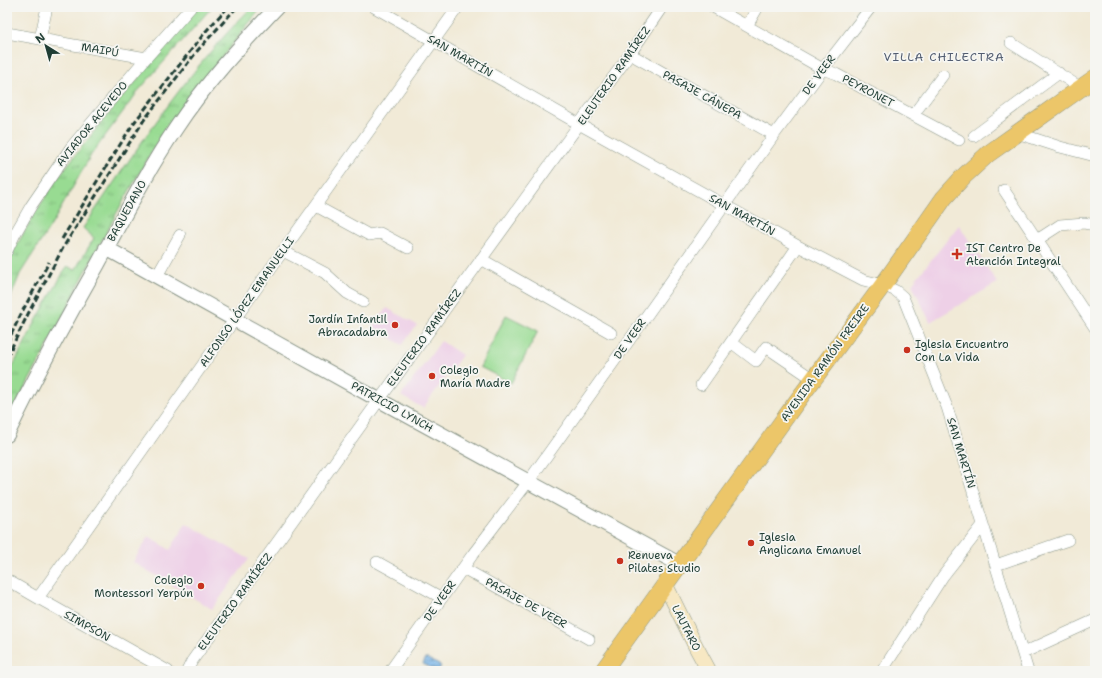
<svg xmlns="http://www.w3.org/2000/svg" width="1102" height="678" font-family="'Shantell Sans',sans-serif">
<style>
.built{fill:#eed0e7}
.grass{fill:url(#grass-tufts);stroke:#5c8c63}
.pitch{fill:#98db92;stroke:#5c8c63}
.water{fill:url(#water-rules);stroke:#4a788e}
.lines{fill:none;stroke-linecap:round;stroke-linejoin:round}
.minor-casing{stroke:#889486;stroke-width:12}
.tertiary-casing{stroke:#889486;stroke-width:16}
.secondary-casing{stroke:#889486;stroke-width:16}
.primary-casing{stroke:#889486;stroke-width:18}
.minor{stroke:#fff;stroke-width:11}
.tertiary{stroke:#fff;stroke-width:14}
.secondary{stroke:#f7e8c3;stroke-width:15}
.primary{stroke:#ecc669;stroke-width:17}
.rail{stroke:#1f3d34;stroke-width:3;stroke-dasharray:6 3;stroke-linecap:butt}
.poi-dot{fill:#c8321e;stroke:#f6f6f2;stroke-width:1.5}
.labels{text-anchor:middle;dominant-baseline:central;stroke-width:3.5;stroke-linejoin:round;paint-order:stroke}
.street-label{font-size:11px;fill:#1f3d34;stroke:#f6f6f2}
.poi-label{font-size:11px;fill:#1f3d34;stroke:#f6f6f2;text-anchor:start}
.neighbourhood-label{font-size:12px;letter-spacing:1px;fill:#515c70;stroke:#f6f6f2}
</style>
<defs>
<pattern id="grass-tufts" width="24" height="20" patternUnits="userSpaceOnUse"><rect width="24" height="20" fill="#98db92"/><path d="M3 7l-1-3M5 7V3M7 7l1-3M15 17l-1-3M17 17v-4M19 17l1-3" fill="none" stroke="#7bb378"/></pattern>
<pattern id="water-rules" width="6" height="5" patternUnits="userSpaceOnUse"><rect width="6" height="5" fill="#76b3e8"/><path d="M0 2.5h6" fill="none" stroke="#6093bd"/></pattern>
</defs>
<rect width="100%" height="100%" fill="#f6f6f2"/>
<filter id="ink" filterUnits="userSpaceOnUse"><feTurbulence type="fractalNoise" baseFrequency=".025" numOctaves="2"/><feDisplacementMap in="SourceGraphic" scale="8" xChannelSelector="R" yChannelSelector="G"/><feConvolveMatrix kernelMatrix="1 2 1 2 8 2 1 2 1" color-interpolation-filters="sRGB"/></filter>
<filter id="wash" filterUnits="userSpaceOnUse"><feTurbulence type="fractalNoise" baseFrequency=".012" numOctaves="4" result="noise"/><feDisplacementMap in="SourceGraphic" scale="16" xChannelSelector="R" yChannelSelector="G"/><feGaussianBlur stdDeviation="0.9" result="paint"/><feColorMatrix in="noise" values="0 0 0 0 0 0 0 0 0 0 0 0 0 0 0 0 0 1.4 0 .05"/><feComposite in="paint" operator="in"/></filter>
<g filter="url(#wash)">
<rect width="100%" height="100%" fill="#f1ead7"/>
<!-- built -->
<path class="built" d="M959 225 997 283 930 322 912 284Z
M387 308 417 325 402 345 373 326Z
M441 341 462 355 423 408 401 396Z
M186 523 249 559 212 609 133 562 149 536 170 550Z"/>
<!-- grass -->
<path class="grass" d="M198 7H212L139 90 91 155 52 224 20 274 7 307V263L33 216 62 172 101 123Z
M252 7H262L166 127 120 207 93 257 45 351 7 421V379L12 368 36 321 67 266 75 270 94 238 83 228C135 152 186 72 252 7Z"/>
<!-- pitch -->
<path class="pitch" d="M506 315 538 331 511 383 480 367Z"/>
<!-- water -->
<path class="water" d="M426 658 441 666 438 671 423 664Z"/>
</g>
<g filter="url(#ink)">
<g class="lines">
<!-- minor casing -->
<g class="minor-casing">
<path id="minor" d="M374 7 579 124 798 246 863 280 883 285 896 291 903 297 947 407 1028 671
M713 7 823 69 836 74 959 140
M747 26 758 7
M7 33 146 58
M40 39 47 7
M1011 43 1081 88
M630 54 774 135
M913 115 943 75
M1017 133 1060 147 1095 156
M974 136 1059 73
M1004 190 1095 328
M316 206 369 235 380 233 408 248
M1037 240 1060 225 1084 223 1095 225
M7 251 15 234 31 206 72 146 146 58 191 7
M283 251 325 273 347 293 363 302
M481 259 611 333
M157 276 180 235
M731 342 756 361 766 347 813 379
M701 385 798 246
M377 562 442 598
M996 565 1068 540
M463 568 589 639
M7 580 38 598 168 671
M38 598 283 251 458 7
M1023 653 1095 620
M187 671 192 661 372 410 630 54 662 7
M390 671 473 554 528 482 628 342 774 135 823 69 871 7
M882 671 943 576 983 525"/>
</g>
<!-- tertiary casing -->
<g class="tertiary-casing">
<path id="tertiary" d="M106 248 379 400 679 564
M7 435C35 377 66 320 98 264 123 218 147 171 176 128 205 84 241 45 277 7"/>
</g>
<!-- secondary casing -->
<g class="secondary-casing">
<path id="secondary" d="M665 584 695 645 709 671"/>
</g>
<!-- primary casing -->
<g class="primary-casing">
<path id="primary" d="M603 671 795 404 883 285 944 198 963 177 988 154 1095 78"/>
</g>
<!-- minor -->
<use href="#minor" class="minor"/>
<!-- tertiary -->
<use href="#tertiary" class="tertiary"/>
<!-- secondary -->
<use href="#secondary" class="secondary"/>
<!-- primary -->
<use href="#primary" class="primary"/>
<!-- rail -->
<path class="rail" d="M62 239 96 183 133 124 207 30 228 7
M7 343 22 312 49 262
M7 357 28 314 64 246 144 120 198 50 237 7"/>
</g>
</g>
<!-- markers -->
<g class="poi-dot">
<path d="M955 248h4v4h4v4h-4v4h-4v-4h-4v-4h4z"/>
<circle cx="395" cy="325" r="4"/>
<circle cx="907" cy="350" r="4"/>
<circle cx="432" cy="376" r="4"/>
<circle cx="751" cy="543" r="4"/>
<circle cx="620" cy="561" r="4"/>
<circle cx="201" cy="586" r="4"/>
</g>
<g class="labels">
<!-- street labels -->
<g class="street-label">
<text transform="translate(100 50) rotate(10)">MAIPÚ</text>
<text transform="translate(460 56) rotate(30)">SAN MARTÍN</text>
<text transform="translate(819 75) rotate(-53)">DE VEER</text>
<text transform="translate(614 76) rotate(-55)">ELEUTERIO RAMÍREZ</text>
<text transform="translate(868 91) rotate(28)">PEYRONET</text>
<text transform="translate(702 95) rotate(29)">PASAJE CÁNEPA</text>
<text transform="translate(92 124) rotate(-51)">AVIADOR ACEVEDO</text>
<text transform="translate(127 211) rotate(-61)">BAQUEDANO</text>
<text transform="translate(742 215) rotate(29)">SAN MARTÍN</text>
<text transform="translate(247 302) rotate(-55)">ALFONSO LÓPEZ EMANUELLI</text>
<text transform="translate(424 338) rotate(-54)">ELEUTERIO RAMÍREZ</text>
<text transform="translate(630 339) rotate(-55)">DE VEER</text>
<text transform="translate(825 363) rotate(-54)">AVENIDA RAMÓN FREIRE</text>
<text transform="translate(392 407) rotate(29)">PATRICIO LYNCH</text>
<text transform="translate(961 453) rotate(73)">SAN MARTÍN</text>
<text transform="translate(440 601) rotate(-55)">DE VEER</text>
<text transform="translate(235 602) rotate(-54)">ELEUTERIO RAMÍREZ</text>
<text transform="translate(526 603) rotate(29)">PASAJE DE VEER</text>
<text transform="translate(87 626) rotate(29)">SIMPSON</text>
<text transform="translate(686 628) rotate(63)">LAUTARO</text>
</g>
<!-- poi labels -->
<g class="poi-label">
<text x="966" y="248">IST Centro De<tspan x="966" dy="13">Atención Integral</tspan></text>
<text x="387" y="319" text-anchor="end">Jardín Infantil<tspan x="387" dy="13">Abracadabra</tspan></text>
<text x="915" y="344">Iglesia Encuentro<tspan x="915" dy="13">Con La Vida</tspan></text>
<text x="440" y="370">Colegio<tspan x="440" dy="13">María Madre</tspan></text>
<text x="759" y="537">Iglesia<tspan x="759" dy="13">Anglicana Emanuel</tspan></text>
<text x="628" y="555">Renueva<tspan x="628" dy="13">Pilates Studio</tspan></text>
<text x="193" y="580" text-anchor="end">Colegio<tspan x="193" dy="13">Montessori Yerpún</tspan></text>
</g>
<!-- neighbourhood labels -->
<g class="neighbourhood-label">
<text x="944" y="57">VILLA CHILECTRA</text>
</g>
</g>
<!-- margin -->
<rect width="1102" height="678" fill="none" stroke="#f6f6f2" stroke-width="24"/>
<!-- north arrow -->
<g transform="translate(46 46) rotate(323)" stroke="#f6f6f2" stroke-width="3" paint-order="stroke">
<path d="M0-3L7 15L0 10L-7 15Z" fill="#1f3d34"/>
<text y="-6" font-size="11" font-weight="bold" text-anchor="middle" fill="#1f3d34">N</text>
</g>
</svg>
